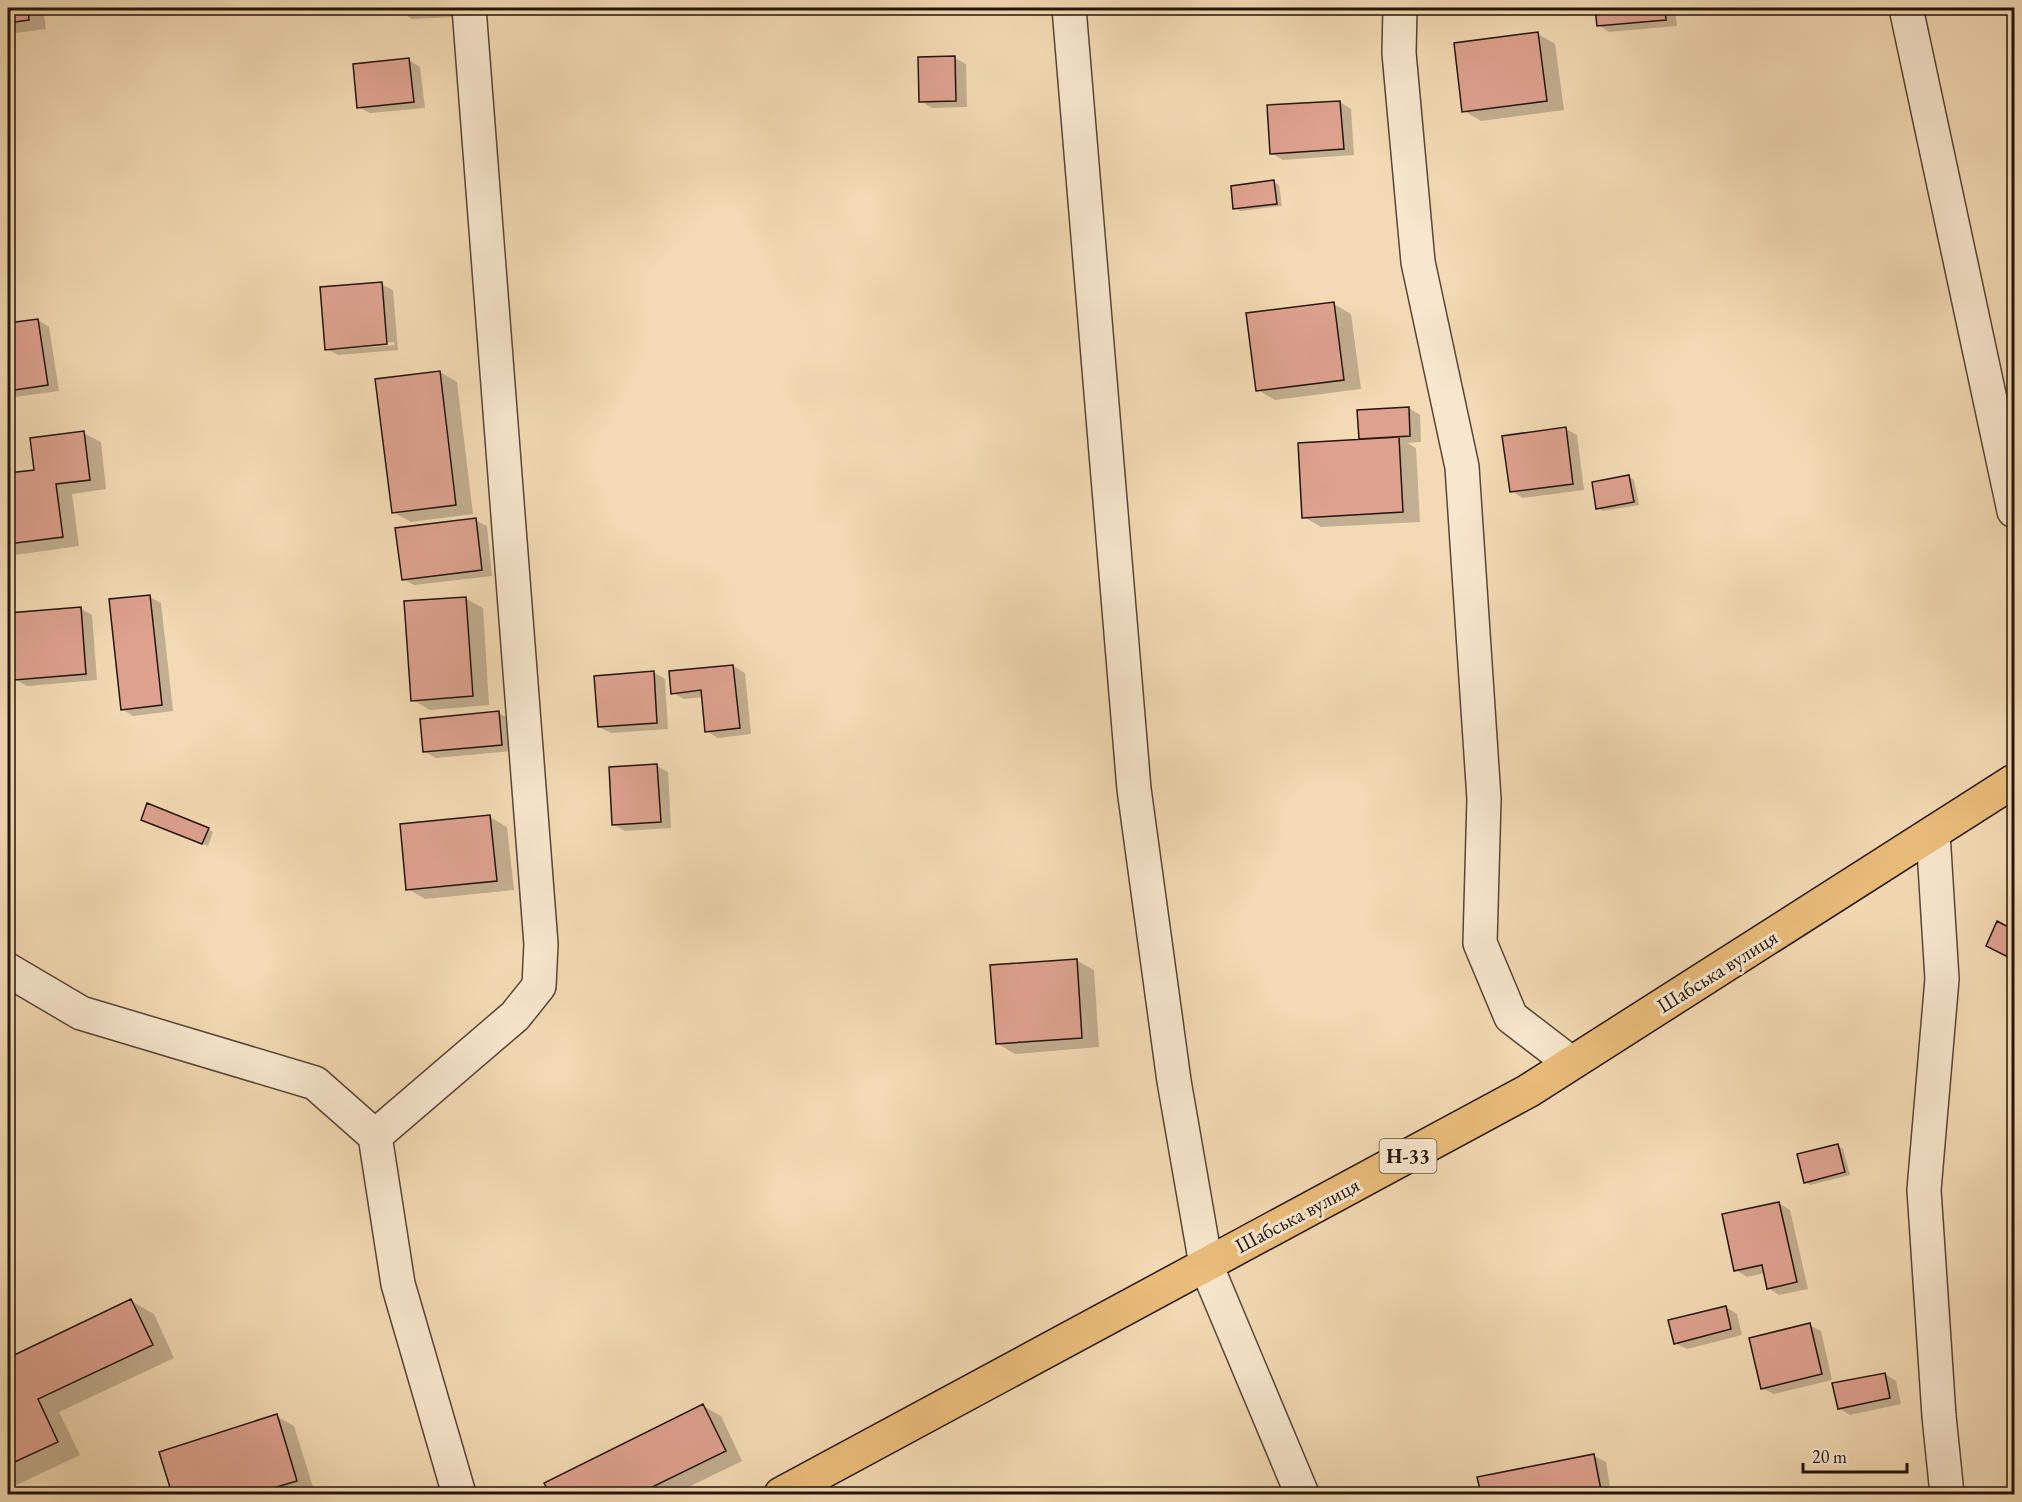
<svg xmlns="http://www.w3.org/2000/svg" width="2022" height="1502" font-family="'EB Garamond',serif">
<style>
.shadow{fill:#0003;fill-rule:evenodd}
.building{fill:#dea28f;stroke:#24140c;stroke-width:1.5}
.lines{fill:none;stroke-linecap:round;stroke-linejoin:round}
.minor-casing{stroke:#584636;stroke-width:36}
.primary-casing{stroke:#24140c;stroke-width:36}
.minor{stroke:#f7e7ce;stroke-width:33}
.primary{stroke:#eabd7a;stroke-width:33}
.labels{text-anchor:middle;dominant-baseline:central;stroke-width:6;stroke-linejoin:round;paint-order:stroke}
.shield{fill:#f7e7ce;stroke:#635346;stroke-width:1.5}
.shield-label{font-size:20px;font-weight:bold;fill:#24140c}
.street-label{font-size:21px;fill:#24140c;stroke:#f7e7ce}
</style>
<rect width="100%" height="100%" fill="#f3dab4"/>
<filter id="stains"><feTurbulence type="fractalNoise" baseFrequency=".00333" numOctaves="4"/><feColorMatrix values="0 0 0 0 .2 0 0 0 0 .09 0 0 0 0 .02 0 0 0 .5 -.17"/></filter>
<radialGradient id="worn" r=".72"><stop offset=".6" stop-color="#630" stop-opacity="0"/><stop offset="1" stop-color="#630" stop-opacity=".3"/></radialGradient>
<!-- shadow -->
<path class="shadow" d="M8 8H43L46 29 8 34Z
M400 8H453L454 17 412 19 401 12Z
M1597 8H1675L1677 26 1609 32 1598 25Z
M1538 34 1555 44 1564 110 1481 121 1464 111Z
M955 58 966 64 967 107 932 108 921 101Z
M409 60 420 67 425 108 370 113 358 107Z
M1340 102 1351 109 1354 155 1283 160 1271 153Z
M1274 182 1279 185 1282 206 1240 211 1235 208Z
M381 284 393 290 398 350 338 355 327 349ZM394 342 395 345 336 350V347Z
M1334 304 1351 314 1361 389 1275 400 1258 390Z
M38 320 49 327 59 391 8 398V325Z
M440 372 457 382 473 514 411 522 393 512Z
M1409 408 1420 415 1421 442 1407 443 1416 448 1420 522 1321 527 1304 517 1364 440 1360 438Z
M1566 429 1577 435 1584 490 1523 498 1511 491Z
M83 433 101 442 106 489 72 494 79 546 15 555 8 550V475L35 471Z
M1629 477 1634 480 1639 505 1603 511 1598 508Z
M475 520 487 526 492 576 414 585 403 579Z
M150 597 161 603 173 711 133 716 122 709Z
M465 598 483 608 489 705 430 710 413 700Z
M80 608 92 615 97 680 27 686 15 679Z
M733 666 745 673 751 734 718 738 706 731 703 697 684 699 673 693 671 672Z
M653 672 665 679 668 729 611 733 599 727Z
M498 713 510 719 513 751 436 758 425 752Z
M657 766 668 772 671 828 625 831 613 824Z
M490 817 507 827 514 890 425 899 408 889Z
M148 822 208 829 213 832 208 846Z
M1076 960 1094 970 1099 1047 1015 1054 998 1044Z
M1838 1146 1843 1149 1850 1175 1810 1185 1805 1182Z
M1779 1203 1790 1210 1808 1289 1779 1295 1768 1288 1765 1273 1747 1277 1736 1270Z
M131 1301 154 1314 174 1358 59 1412 80 1455 8 1489V1359Z
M1726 1307 1737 1314 1742 1335 1687 1349 1675 1343Z
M1809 1325 1821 1331 1832 1380 1774 1394 1762 1388Z
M1885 1374 1896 1381 1901 1404 1850 1415 1839 1408Z
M703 1406 721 1416 742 1461 674 1494H552L546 1483Z
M276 1416 294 1426 314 1490 300 1494H174L161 1453Z
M1594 1456 1606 1462 1611 1494H1482L1479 1478Z"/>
<!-- building -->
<path class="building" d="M8 8H28L29 20 8 23Z
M399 8H443V11L399 13Z
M1595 8H1665L1666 20 1597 26Z
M1538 32 1547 101 1462 112 1454 43Z
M955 56 956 101 919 102 918 57Z
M409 58 414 102 357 108 353 64Z
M1340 101 1344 149 1270 154 1267 105Z
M1274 180 1277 204 1233 209 1231 186Z
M382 282 387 344 325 350 320 287Z
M1334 302 1344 380 1256 391 1246 313Z
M38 319 48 385 8 391V323Z
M440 371 456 505 392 513 375 379Z
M1409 407 1410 436 1359 439 1357 410Z
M1566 427 1573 484 1510 492 1502 436Z
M84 431 90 480 56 484 63 537 8 544V473L34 470 30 438Z
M1399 437 1403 512 1302 518 1298 443Z
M1629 475 1634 502 1596 509 1592 482Z
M476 518 482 570 402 580 395 528Z
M150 595 162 705 121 710 109 599Z
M466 597 473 696 411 701 404 601Z
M81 607 86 674 14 680 8 613Z
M733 665 740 728 705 732 701 690 671 694 669 671Z
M654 671 657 723 598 727 594 676Z
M499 711 502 745 423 752 420 719Z
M657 764 661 822 612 825 609 767Z
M147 803 209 828 202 844 141 820Z
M490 815 497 881 406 890 400 824Z
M1997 921 2014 930V960L1986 946Z
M1077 959 1082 1038 996 1044 990 965Z
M1838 1144 1845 1172 1804 1183 1797 1154Z
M1779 1202 1797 1282 1767 1289 1762 1265 1734 1271 1722 1214Z
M131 1299 153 1345 38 1399 58 1442 8 1465V1358Z
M1726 1306 1731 1329 1674 1344 1668 1320Z
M1810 1323 1822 1374 1761 1389 1749 1338Z
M1885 1373 1890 1398 1838 1409 1832 1383Z
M703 1404 726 1451 638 1494H550L544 1483Z
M277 1414 297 1481 253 1494H172L159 1452Z
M1594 1454 1601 1490 1580 1494H1481L1477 1477Z"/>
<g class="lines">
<!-- minor casing -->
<g class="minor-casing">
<path id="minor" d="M1069 8 1134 789 1174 1081 1206 1265 1302 1494
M1400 8 1399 53 1418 262 1462 467 1484 799 1480 943 1511 1017 1571 1063
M1906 8 2014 511
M1933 833 1942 979 1924 1190 1939 1416 1947 1494
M8 970 81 1013 315 1083 375 1136
M459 1494 398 1284 375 1136 515 1016 539 986 541 944 469 8"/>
</g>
<!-- primary casing -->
<g class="primary-casing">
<path id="primary" d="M781 1494 1528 1091 2014 781"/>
</g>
<!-- minor -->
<use href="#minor" class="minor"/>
<!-- primary -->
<use href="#primary" class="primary"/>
</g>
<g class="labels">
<!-- shield labels -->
<rect class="shield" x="1379.5" y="1139" width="57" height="34" rx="4.5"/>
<g class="shield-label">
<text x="1408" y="1156">Н-33</text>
</g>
<!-- street labels -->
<g class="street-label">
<text transform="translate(1717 971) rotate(-32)">Шабська вулиця</text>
<text transform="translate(1297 1215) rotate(-28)">Шабська вулиця</text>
</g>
</g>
<!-- margin -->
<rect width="2022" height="1502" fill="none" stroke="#f3dab4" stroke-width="30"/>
<rect x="9" y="9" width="2004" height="1484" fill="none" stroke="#24140c" stroke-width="3"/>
<rect x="15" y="15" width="1992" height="1472" fill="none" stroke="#24140c" stroke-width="1.5"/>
<!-- scale -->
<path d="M1803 1463v9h104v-9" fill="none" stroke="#24140c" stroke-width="3"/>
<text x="1812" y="1463" font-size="18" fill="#24140c" stroke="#f7e7ce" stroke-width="4.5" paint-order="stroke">20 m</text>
<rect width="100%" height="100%" filter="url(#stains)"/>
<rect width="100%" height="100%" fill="url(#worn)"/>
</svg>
